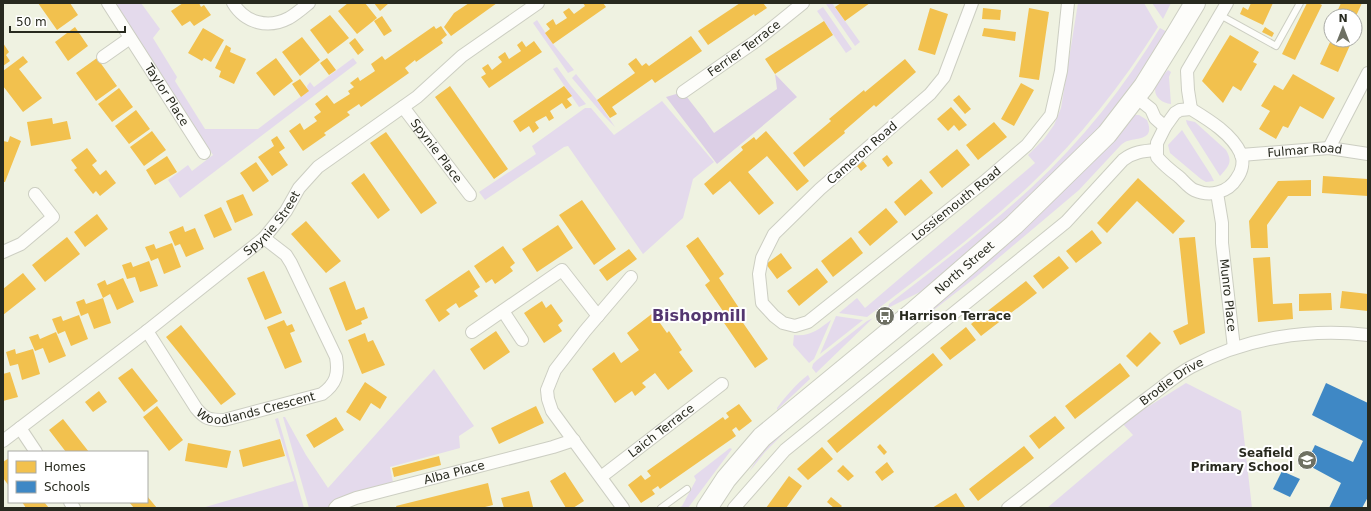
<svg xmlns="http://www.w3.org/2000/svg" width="1371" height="511" font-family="'DejaVu Sans',sans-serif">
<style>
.green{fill:#e4daec}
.forest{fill:#dccfe6}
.homes{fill:#f2c14e}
.schools{fill:#3f88c5}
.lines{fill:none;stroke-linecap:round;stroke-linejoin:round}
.service-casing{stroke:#cccec2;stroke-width:8}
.minor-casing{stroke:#cccec2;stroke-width:14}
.primary-casing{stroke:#cccec2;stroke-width:22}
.service{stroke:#fdfdfa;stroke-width:6}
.minor{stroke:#fdfdfa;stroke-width:12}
.primary{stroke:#fdfdfa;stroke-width:20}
.labels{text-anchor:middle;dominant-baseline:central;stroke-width:4;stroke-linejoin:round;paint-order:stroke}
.street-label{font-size:12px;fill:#282a1f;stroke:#fff}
.poi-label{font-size:12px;font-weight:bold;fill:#282a1f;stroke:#fff;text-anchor:start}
.district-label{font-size:16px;font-weight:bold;fill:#533670;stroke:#fff}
</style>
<rect width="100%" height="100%" fill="#eff2e1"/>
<!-- green -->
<path class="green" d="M117 3H141L160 29 153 38 177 77 175 81 205 129H258L308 91 307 86 310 82 314 87 353 58 357 63 180 198 168 180 188 165 192 171 213 155 123 22 126 19 118 7Z
M828 3H832L860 42 855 46 826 4Z
M1078 3H1144L1158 27C1122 84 1080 138 1030 185 979 233 922 275 867 317L839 313 857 298 865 308 1035 163 1028 155 1044 139 1054 125 1061 108Z
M1152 3H1171L1163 19Z
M823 7 852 49 846 53 817 11Z
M537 20 553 44 574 70 568 73 533 23Z
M1160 28 1167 32 1135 83 1070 165 926 289 888 308 889 304C937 267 986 229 1031 188 1082 141 1125 86 1160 28Z
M557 67 570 85 586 104 579 107 553 69Z
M1168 70 1171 72 1169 77 1171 104C1160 103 1151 94 1157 83 1160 78 1164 74 1168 70Z
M576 74 597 100 615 127 604 116 572 78Z
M662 101 714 162 693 179 683 218 643 254 568 146 564 147 485 200 479 192 536 154 532 146 585 108H591L614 135Z
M1134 115H1139L1147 120C1156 142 1135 137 1125 142 1123 143 1121 145 1120 146L1079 190 976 277 839 384 785 432 765 452 749 472 770 438Z
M1186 120 1195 122 1226 150C1233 162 1229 166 1220 176L1187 124Z
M1182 130 1211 175 1214 181 1206 182 1201 179 1170 153 1168 145Z
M836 316 863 320 820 354Z
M873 318 816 373 812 368 813 364 817 360 867 321Z
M831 320 814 359 809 363 793 345 794 335C810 337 819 329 831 320Z
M434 369 474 426 459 436 460 448 390 467 393 482 358 494 330 508H309L283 417H285L306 455 328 488Z
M808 375 810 379 777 410V408C786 396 796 384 808 375Z
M1186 383 1241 411 1252 508H1047L1133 435 1122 423Z
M278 418 304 508H202L294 481 275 419Z
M730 448 732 449 688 508H678L682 506 696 480 694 476Z"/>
<!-- forest -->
<path class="forest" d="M775 74 797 97 717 164 666 97 683 92 704 119 714 133 777 89Z"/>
<!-- homes -->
<path class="homes" d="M38 3H70L78 15 57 30Z
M183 3H199L201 7 204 5 211 15 194 26 190 21 182 26 171 11Z
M348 3H365L377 18 357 34 338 11Z
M374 3H389L380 11Z
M469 3H497L451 36 444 27 454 13Z
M583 3H603L606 7 553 44 545 33 550 29 546 24 553 19 556 25 567 18 563 12 569 8 574 14 585 6Z
M740 3H763L767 8 755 16 754 14 708 45 698 31Z
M841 3H870L845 21 835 7Z
M1251 3H1273L1263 25 1240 14 1243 7 1248 10Z
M1307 3H1318L1322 5 1295 60 1282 54Z
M1341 3H1362L1356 16H1335Z
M930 8 948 14 935 55 918 50Z
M983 8 1001 10 1000 20 982 19Z
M1029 8 1049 12 1039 80 1019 77Z
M330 15 349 38 328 54 310 30Z
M382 16 392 31 384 36 374 21Z
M824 21 833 35 775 74 765 59Z
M434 26 436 29 441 26 447 35 441 40 443 43 416 62 415 60 405 68 409 73 361 107 359 104 347 112 350 115 324 133 326 135 303 151 289 131 300 123 304 130 317 121 314 117 321 112 315 104 327 95 334 104 350 94 348 91 354 87 350 83 358 77 360 81 375 71 371 64 382 56 385 60Z
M75 27 88 46 68 61 55 42Z
M1265 27 1274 33 1272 37 1262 32Z
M203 28 224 40 211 62 204 58 202 61 188 53Z
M984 28 1016 32 1015 41 982 36Z
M1230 35 1259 52 1253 62 1257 64 1241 91 1233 86 1223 103 1202 81Z
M691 36 702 51 655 83 652 79 612 107 617 114 610 118 597 100 635 73 628 64 636 58 642 66 646 63 649 66Z
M302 37 320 60 300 76 282 52Z
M355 38 364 50 358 55 349 43Z
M1331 40H1344L1351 43 1338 72 1320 64Z
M522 41 526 47 534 41 542 52 489 88 481 77 486 74 482 68 488 64 492 70 502 62 498 57 505 52 509 59 521 51 517 45Z
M3 43 9 52 6 55 10 61 3 66Z
M226 45 231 48 230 52 246 59 234 84 219 77 221 71 215 68Z
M23 56 28 62 19 69 42 98 23 112 3 86V81L4 80 3 78V71Z
M97 58 117 86 96 101 76 73Z
M276 58 293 81 274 96 256 73Z
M327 58 336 70 329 75 320 63Z
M905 59 916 72 876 107 874 105 844 131 845 133 804 167 793 153 831 121 829 119 835 114 864 90 865 92Z
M1293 74 1335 98 1323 119 1300 106 1288 128 1283 126 1276 139 1259 129 1270 111 1261 106 1274 85 1283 90Z
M300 79 309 91 301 97 292 84Z
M1021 83 1034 90 1014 126 1001 119Z
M450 86 508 169 494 179 435 97Z
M564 86 572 96 567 99 572 105 566 109 562 103 550 111 554 118 549 121 546 116 535 122 539 128 533 133 529 126 520 132 513 121Z
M119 88 133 107 112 122 98 104Z
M959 95 971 109 965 114 953 100Z
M951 107 967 125 959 131 954 125 948 131 937 119Z
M136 110 150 129 129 144 115 126Z
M52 118 53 124 67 121 71 139 31 146 27 122Z
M994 122 1007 137 978 160 966 145Z
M152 131 166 150 144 166 130 147Z
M766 131 809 181 797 191 767 156 748 172 774 203 759 215 730 181 713 195 704 184 743 150 741 147 754 137 756 140Z
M386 132 437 203 421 214 370 143Z
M10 136 21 141 5 182H3V141L8 142Z
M277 136 285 148 279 152 288 165 272 176 258 157 274 146 271 140Z
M87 148 97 161 92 165 100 175 106 170 116 183 100 196 96 191 93 194 74 170 77 168 71 160Z
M957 149 970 165 942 188 929 172Z
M887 155 893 163 888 167 882 159Z
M167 156 177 172 155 185 146 170Z
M863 161 867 166 861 171 857 166Z
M256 162 269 181 253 192 240 173Z
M364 173 390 210 378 219 351 183Z
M1323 176 1368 179V196L1322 193Z
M1138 178 1185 221 1173 234 1137 201 1107 233 1097 223Z
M921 179 933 193 905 216 894 202Z
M1311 180V196H1288L1267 225 1268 248H1251L1249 221 1278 181Z
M243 194 253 215 235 223 226 201Z
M582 200 616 249 594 265 559 215Z
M221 207 232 230 214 238 204 215Z
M886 208 898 222 870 246 858 232Z
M97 214 108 229 85 247 74 232Z
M306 221 341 261 326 273 291 234Z
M558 225 573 248 537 272 522 249Z
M183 226 185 232 195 228 204 249 186 257 180 244 175 246 169 232Z
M1092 230 1102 243 1076 263 1066 251Z
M67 237 80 254 45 282 32 265Z
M698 237 724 274 719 278 743 314 739 317 768 359 755 368 720 317 725 314 705 285 710 281 686 246Z
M851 237 863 253 833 277 821 261Z
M1195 237 1205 333 1180 345 1173 331 1188 324 1179 238Z
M172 243 181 267 164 274 158 258 151 261 145 247 154 244 156 249Z
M503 246 515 263 510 267 513 271 495 284 492 279 486 283 474 266Z
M629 249 637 259 607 281 599 270Z
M781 253 792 268 777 279 766 264Z
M1059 256 1069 268 1043 289 1033 276Z
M1270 257 1273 304 1292 303 1293 319 1258 322 1253 258Z
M149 261 158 286 140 292 135 277 127 279 122 265 131 262 133 267Z
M817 268 828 282 799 306 787 291Z
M469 270 480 287 474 291 478 296 459 308 456 303 446 310 450 314 439 322 425 300Z
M264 271 282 313 265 320 247 278Z
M23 273 36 289 3 315V289Z
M123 278 134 302 117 310 110 294 103 298 97 284 105 280 107 285Z
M345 281 356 310 364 307 368 318 361 321 362 324 346 331 329 288Z
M1026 281 1037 293 981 336 971 324Z
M1342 291 1368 294V311L1340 308Z
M1331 293 1332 310 1299 311V294Z
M103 298 111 323 94 329 88 313 81 316 76 302 84 299 86 304Z
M542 301 546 308 551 304 563 321 558 325 562 331 544 343 524 313Z
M653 313 667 333 669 331 682 350 679 352 693 371 668 390 655 373 642 383 646 387 635 396 632 391 615 403 592 369 614 352 621 363 639 350 627 333Z
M79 315 88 339 71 346 65 331 58 334 52 319 61 316 63 321Z
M284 320 287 326 292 324 295 331 290 333 302 362 285 369 267 327Z
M181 325 236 394 221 405 166 337Z
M966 327 976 340 950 360 940 348Z
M496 331 510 352 484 370 470 349Z
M56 332 66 356 49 363 43 348 35 351 29 337 38 334 40 339Z
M1150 332 1161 343 1137 367 1126 356Z
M365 333 368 342 373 340 385 365 362 374 348 340Z
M15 349 16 354 33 349 40 374 22 380 18 364 10 366 6 352Z
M933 353 943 365 837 453 827 441Z
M1120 363 1130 376 1075 419 1065 406Z
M132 368 158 401 144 412 118 378Z
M10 372 18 397 3 401V374Z
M365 382 387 397 380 409 371 403 360 421 346 412Z
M99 391 107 402 93 412 85 402Z
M739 404 752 421 739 431 736 427 732 430 736 436 660 489 658 486 652 490 655 494 641 503 628 485 641 475 645 480 651 476 647 471 723 417 725 420 729 417 726 413Z
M157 406 183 440 169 451 143 417Z
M536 406 544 423 499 444 491 428Z
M1055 416 1065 428 1039 449 1029 436Z
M336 417 344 430 314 448 306 435Z
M63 419 89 452H66L49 430Z
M280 439 285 456 243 467 239 450Z
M188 443 231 451 227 468 185 461Z
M880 444 887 452 884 455 877 447Z
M1024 446 1034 458 978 501 969 489Z
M822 447 833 459 808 480 797 469Z
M439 456 441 465 394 477 392 468Z
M9 458V486L3 478V462Z
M887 462 894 472 882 481 875 472Z
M843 465 854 476 848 481 837 471Z
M565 472 584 501 573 508H566L550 481Z
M789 476 802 486 786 508H766Z
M488 483 493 505 481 508H397L396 506Z
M529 491 533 507 527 508H504L501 498Z
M956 493 965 507 964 508H932Z
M147 496 157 508H134L129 502H147Z
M831 497 842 506 840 508H834L827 502Z
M22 502H44L49 508H26Z"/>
<!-- schools -->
<path class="schools" d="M1326 383 1368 403V497L1362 508H1329L1341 483 1306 464 1315 445 1353 462 1363 441 1312 415Z
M1282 471 1300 479 1290 497 1273 489Z"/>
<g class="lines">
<!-- service casing -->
<g class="service-casing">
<path id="service" d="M1220 15 1276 46 1300 3
M661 508 687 489"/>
</g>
<!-- minor casing -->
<g class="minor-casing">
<g id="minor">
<path id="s1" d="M108 3 204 153"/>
<path d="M233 3C245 23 268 29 289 18 296 14 303 8 309 3"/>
<path id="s2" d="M972 3 944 77 930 94 820 189 774 234 762 258 759 274 762 303 774 316 783 323 795 326 808 322 984 182 1027 145 1051 115 1061 71 1068 3"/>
<path d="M103 57 130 38"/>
<path id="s3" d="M683 92 756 41 803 3"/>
<path d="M1136 97 1151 109 1155 118 1165 127"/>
<path id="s4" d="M403 107 470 195"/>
<path d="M1191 109C1209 120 1232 134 1241 154 1244 162 1242 171 1237 178 1228 193 1210 197 1194 190 1188 187 1183 180 1178 176 1170 170 1163 164 1157 157V143L1165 127 1175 113 1180 110Z"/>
<path d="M1191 109 1188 90 1187 71 1227 3"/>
<path d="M1329 148 1368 73"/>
<path id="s5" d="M1241 155 1329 148 1368 154"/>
<path id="s6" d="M1217 193 1222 223V243L1234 348"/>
<path d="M3 252 21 244 53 217 35 194"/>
<path d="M503 311 522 340"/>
<path id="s7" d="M147 331 196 408C205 419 209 420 224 420L322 394C336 384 339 374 336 357L291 263 286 255 264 238"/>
<path d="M472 332 562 270 598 316"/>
<path d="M20 428 36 452"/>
<path id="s8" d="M3 441 147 331 264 238 286 211 299 188 318 167 417 97 462 56 538 3"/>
<path id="s9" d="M601 477 722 384"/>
<path d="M70 502 74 508"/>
<path id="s10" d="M335 508 338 505 356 498 553 447 574 440"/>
<path d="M623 508 552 411 548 399 547 390 555 370 585 331 631 277"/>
<path d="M734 508 785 450 1066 222 1123 160C1133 152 1143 151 1156 150"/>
<path id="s11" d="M1008 508C1056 472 1101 432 1149 397 1163 387 1176 375 1191 367 1245 338 1308 328 1368 335"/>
</g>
</g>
<!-- primary casing -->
<g class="primary-casing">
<g id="primary">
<path id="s12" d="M707 508 726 479 762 437 910 315 1014 225 1107 134 1144 86 1177 33 1195 3"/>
</g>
</g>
<!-- service -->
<use href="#service" class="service"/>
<!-- minor -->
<use href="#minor" class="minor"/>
<!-- primary -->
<use href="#primary" class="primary"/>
</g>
<!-- icons -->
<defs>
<g id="bus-disc" transform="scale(1)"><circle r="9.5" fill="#6e7063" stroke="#fff"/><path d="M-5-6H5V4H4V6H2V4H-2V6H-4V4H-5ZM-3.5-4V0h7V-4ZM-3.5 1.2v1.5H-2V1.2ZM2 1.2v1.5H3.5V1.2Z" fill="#fff"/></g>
<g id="school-disc" transform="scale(1)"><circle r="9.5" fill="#6e7063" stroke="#fff"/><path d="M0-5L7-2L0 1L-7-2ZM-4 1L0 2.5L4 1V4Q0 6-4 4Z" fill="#fff"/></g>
</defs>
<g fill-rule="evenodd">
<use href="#bus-disc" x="885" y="316"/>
<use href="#school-disc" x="1307" y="460"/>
</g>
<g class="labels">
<!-- street labels -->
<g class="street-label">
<text stroke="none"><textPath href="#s3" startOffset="75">Ferrier Terrace</textPath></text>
<text stroke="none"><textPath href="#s1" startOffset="109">Taylor Place</textPath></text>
<text stroke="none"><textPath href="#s4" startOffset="55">Spynie Place</textPath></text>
<text stroke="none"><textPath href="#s5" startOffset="64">Fulmar Road</textPath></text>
<text transform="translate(862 153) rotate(-41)">Cameron Road</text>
<text stroke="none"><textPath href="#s2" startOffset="628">Lossiemouth Road</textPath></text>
<text stroke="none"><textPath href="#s8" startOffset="347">Spynie Street</textPath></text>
<text stroke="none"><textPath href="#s12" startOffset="354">North Street</textPath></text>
<text stroke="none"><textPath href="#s6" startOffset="103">Munro Place</textPath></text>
<text stroke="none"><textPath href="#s11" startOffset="207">Brodie Drive</textPath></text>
<text stroke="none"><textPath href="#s7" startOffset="156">Woodlands Crescent</textPath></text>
<text stroke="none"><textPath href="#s9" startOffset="76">Laich Terrace</textPath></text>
<text stroke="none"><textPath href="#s10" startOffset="125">Alba Place</textPath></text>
</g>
<!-- poi labels -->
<g class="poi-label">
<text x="899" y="316">Harrison Terrace</text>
<text x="1293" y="453" text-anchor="end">Seafield<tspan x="1293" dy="14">Primary School</tspan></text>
</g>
<!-- district labels -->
<g class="district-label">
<text x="699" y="315">Bishopmill</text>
</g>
</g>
<!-- border -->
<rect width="1371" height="511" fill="none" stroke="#282a1f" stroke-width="8"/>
<!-- legend -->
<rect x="8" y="451" width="140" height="52" fill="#ffffff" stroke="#a9aaa5"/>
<rect x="16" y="461" width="20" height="12" fill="#f2c14e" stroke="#a9aaa5"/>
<text x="44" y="471" font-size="12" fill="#282a1f">Homes</text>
<rect x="16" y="481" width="20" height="12" fill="#3f88c5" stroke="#a9aaa5"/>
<text x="44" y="491" font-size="12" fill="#282a1f">Schools</text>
<!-- north arrow -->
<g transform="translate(1343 28)"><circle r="19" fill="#ffffff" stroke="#a9aaa5"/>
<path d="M0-3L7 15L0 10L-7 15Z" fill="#6e7063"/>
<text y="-6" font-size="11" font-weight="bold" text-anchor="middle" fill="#282a1f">N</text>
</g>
<!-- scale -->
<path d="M10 26v6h115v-6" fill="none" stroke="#282a1f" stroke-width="2"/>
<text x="16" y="26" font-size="12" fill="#282a1f" stroke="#ffffff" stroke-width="3" paint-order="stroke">50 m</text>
</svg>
